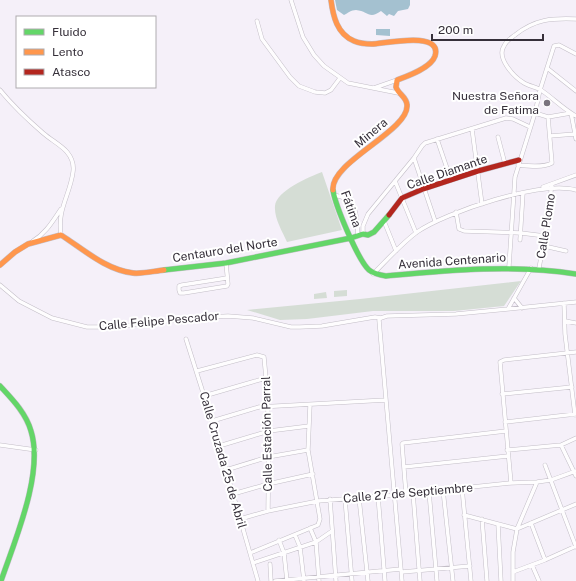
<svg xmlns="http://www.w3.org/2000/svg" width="576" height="581" font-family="'Public Sans',sans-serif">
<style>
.green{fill:#d5ddd5}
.water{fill:#a4c1d0}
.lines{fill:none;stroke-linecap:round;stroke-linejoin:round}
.street-casing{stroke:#c3bec7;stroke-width:4.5}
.fast-casing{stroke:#c3bec7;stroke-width:6}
.slow-casing{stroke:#c3bec7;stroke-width:6}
.jam-casing{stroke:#c3bec7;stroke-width:6}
.street{stroke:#fefdfe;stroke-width:3.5}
.fast{stroke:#63d668;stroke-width:5}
.slow{stroke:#ff974d;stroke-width:5}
.jam{stroke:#b3261e;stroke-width:5}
.poi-dot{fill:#79737d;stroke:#fff;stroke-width:1.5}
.labels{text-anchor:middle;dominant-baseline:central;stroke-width:4;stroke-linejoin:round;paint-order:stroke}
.poi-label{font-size:12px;fill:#36303a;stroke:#fff;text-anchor:end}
.street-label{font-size:12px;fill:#36303a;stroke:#fff}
</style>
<rect width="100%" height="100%" fill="#f5f0f9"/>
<!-- green -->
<path class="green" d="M322 172 342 230 287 242C282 231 274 218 275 206 276 191 309 177 322 172Z
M521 281 504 306 454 311H373L307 319 280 320 247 310 360 299Z
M347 290V296L334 297V291Z
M326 292 327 298 314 299V294Z"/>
<!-- water -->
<path class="water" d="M335 0H410V5L408 9 398 11 394 16 389 14 387 16 381 11C369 20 368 11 356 10 351 10 348 13 344 15L337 10Z
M376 29H390V36L376 35Z"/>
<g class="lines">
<!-- street casing -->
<g class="street-casing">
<path id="street" d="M291 0 303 37 314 55 324 66 348 83 398 93
M576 19C552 18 535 19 515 35 511 38 506 41 504 46 496 58 514 77 524 83 529 86 536 87 541 90 553 98 563 109 576 116
M257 21 262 39 290 77 299 86 315 92 325 93 331 90 340 78
M547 68 576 91
M374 88 397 80
M0 90C13 106 28 120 43 133 51 140 61 145 67 152 72 158 74 165 73 172 70 195 57 209 61 235
M535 113 548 117 571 113
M571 113 576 139
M472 129 482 204
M550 136 575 134
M498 137 505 164
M437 139 451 180
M414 158 435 221
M518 165C528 166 543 168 552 163L548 117
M395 181 416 233
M543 187 576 175
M334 195C359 199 356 215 358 235
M456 212 459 229 464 231 521 233 545 236
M384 221 396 251
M363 234V226L368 214 414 158 422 146 425 143 506 118 513 119 530 127
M520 240 523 193
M33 241C46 233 52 222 61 209
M544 246 566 251
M226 263 228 284 227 286 184 293H180L179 290V286L182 285 227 278
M509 266 515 177 535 113 540 90 554 46 559 45 576 54
M539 268 545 236 552 184
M373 274C387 260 401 244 417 232 446 212 542 180 576 190
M0 285 19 301 52 318 87 327H116L191 318 228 316 253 318 291 327H300L322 326 375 317 381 318
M514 298 522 308
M564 303 565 334 575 415
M508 309 576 302
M565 321 576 323
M186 339 212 421 258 581
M197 371 257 355 264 357 266 378 269 431 268 511
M502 394 572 387
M204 396 266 378
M212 421 259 407 386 400
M505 422 576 414
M0 445 36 450
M561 445 576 476
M219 446 269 431 309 426
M507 450 561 445 576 438
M545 465 576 547
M404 467 508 456
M226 470 268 457 308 450
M511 483 500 362 504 360 576 352
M462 488 471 581
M443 490 453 581
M429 492 437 581
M413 493 420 581
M233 494 268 484 313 474
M406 494 402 444 403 443 506 431
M378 496 385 581
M359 498 368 581
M330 499 336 581
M345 499 352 581
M464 515 517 529
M240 519 268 511 318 501 395 495 511 483 537 482 551 480 576 471
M482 519 487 581
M531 523 545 560
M498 524 501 581
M310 528 316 542 319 581
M517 529 576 504
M295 535 300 547 304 581
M279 540 284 553 287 581
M250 553 318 525 320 519 308 450 310 405
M253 563 316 542 332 531
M270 564 271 581
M532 565 539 581
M402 572 470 566
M513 572 545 560 576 546
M275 581 401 569
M402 581 379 320 381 318 387 316 456 314 508 309 531 268
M513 581V552L517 529 537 482"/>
</g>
<!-- fast casing -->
<g class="fast-casing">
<path id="fast" d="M333 190C335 205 358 260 369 270 374 274 380 275 386 276 451 270 512 264 576 274
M164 270 226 263 351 238 363 234 368 235 374 232 389 215
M0 386C12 399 26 413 31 431 44 473 15 540 1 581"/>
</g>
<!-- slow casing -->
<g class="slow-casing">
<path id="slow" d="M331 0C333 16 337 34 354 41 359 43 366 44 372 44 383 44 443 30 435 56 431 68 408 76 397 80L396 87C398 94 407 97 407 105 409 131 330 162 333 190
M0 265 15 252 28 244 61 235C83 249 106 270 133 273 143 274 154 271 164 270"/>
</g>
<!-- jam casing -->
<g class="jam-casing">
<path id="jam" d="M389 215 402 198 423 189 478 171 519 160"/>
</g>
<!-- street -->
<use href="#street" class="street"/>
<!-- fast -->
<use href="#fast" class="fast"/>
<!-- slow -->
<use href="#slow" class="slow"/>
<!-- jam -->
<use href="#jam" class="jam"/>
</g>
<!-- markers -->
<circle class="poi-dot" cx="547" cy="103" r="4"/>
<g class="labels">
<!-- poi labels -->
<g class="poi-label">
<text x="539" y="96">Nuestra Señora<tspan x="539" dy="14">de Fatima</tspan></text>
</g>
<!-- street labels -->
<g class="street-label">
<text transform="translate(371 133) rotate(-40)">Minera</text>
<text transform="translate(447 172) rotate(-19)">Calle Diamante</text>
<text transform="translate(351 209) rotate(70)">Fátima</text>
<text transform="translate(546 226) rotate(-81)">Calle Plomo</text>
<text transform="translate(225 250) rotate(-9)">Centauro del Norte</text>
<text transform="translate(452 261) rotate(-4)">Avenida Centenario</text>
<text transform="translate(159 321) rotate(-5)">Calle Felipe Pescador</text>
<text transform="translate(267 434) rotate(-91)">Calle Estación Parral</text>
<text transform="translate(223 460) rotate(74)">Calle Cruzada 25 de Abril</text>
<text transform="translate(408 493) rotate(-5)">Calle 27 de Septiembre</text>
</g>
</g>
<!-- legend -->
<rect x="16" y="16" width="140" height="72" fill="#ffffff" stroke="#afacb0"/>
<rect x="24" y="29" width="20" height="6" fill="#63d668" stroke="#afacb0"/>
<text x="52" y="36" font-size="12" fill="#36303a">Fluido</text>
<rect x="24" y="49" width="20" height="6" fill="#ff974d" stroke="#afacb0"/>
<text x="52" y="56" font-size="12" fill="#36303a">Lento</text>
<rect x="24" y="69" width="20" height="6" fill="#b3261e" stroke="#afacb0"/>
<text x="52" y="76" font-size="12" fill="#36303a">Atasco</text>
<!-- scale -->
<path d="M432 34v6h111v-6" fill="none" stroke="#36303a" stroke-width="2"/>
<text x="438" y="34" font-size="12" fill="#36303a" stroke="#ffffff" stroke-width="3" paint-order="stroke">200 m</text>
</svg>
